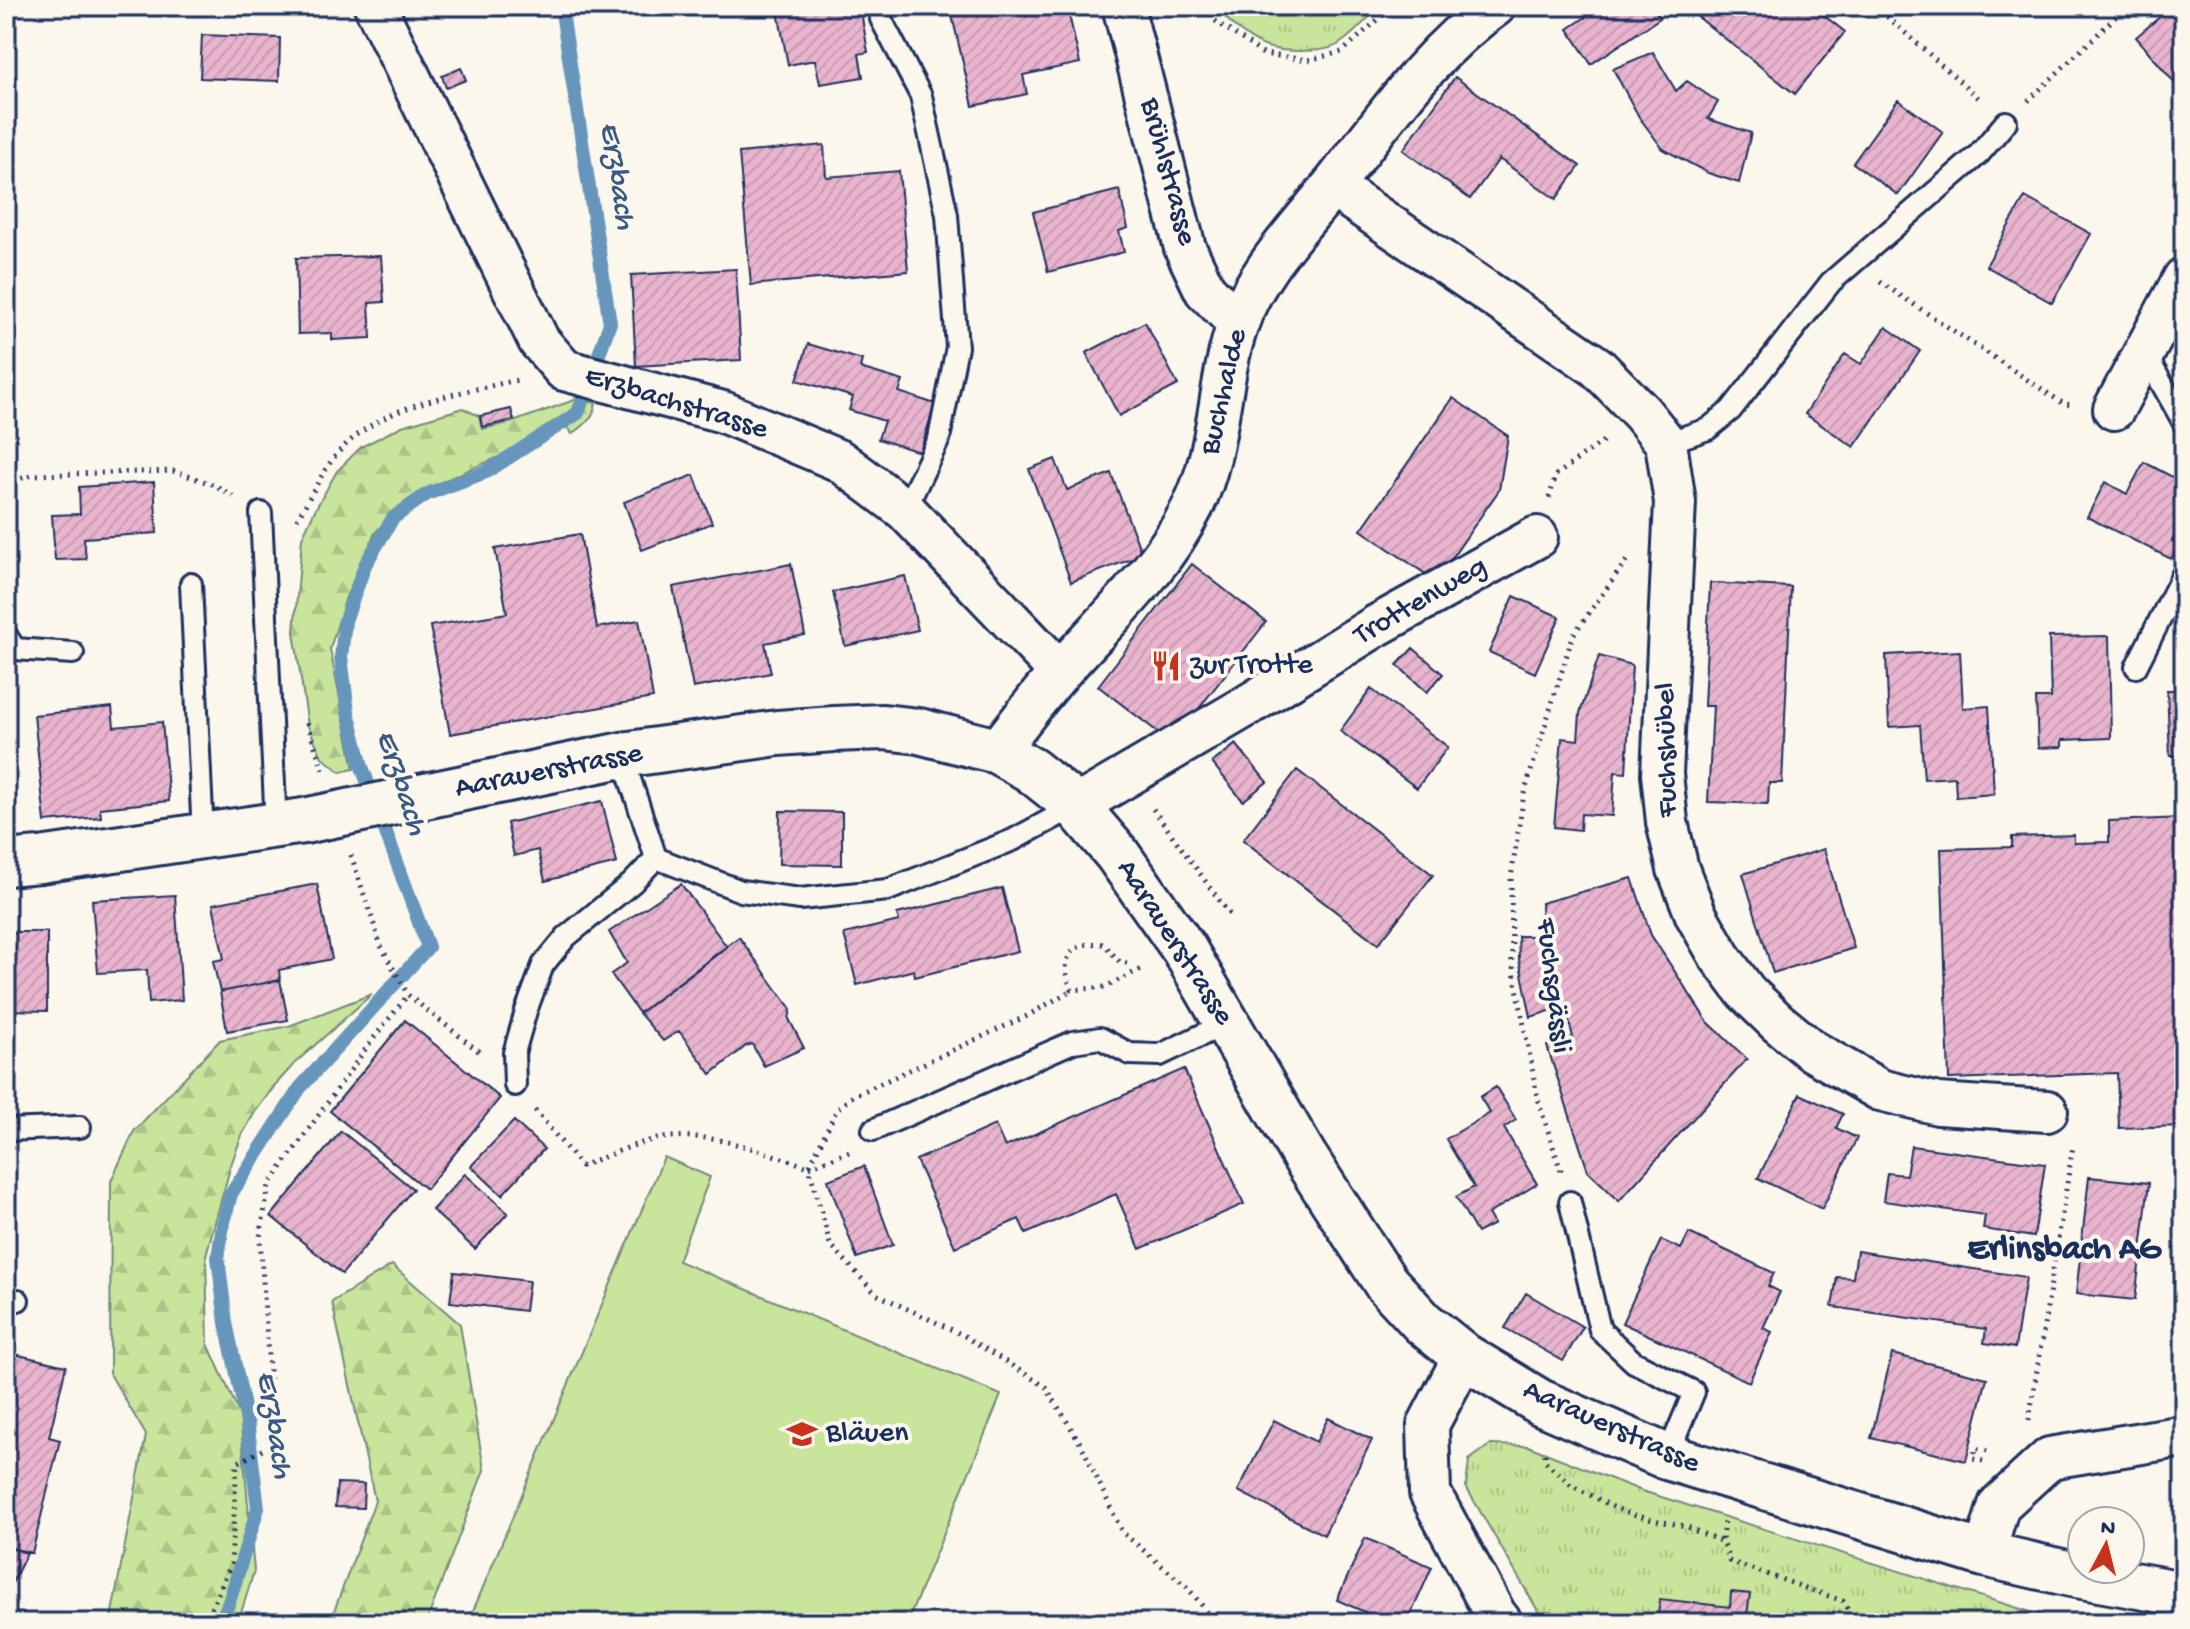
<svg xmlns="http://www.w3.org/2000/svg" width="2190" height="1629" font-family="'Gochi Hand',sans-serif">
<style>
.grass{fill:url(#grass-tufts);stroke:#728a7c;stroke-width:2}
.forest{fill:url(#forest-firs);stroke:#728a7c;stroke-width:2}
.pitch{fill:#c9e49b;stroke:#728a7c;stroke-width:2}
.lines{fill:none;stroke-linecap:round;stroke-linejoin:round}
.stream{stroke:#6696bc;stroke-width:14}
.building{fill:url(#building-hatch);stroke:#1b2f5e;stroke-width:2}
.service-casing{stroke:#1b2f5e;stroke-width:26}
.minor-casing{stroke:#1b2f5e;stroke-width:46}
.secondary-casing{stroke:#1b2f5e;stroke-width:50}
.path{stroke:#1b2f5e;stroke-width:5;stroke-dasharray:2 6;stroke-linecap:butt}
.service{stroke:#fbf7ec;stroke-width:20}
.minor{stroke:#fbf7ec;stroke-width:40}
.secondary{stroke:#fbf7ec;stroke-width:44}
.secondary-bridge-casing{stroke:#1b2f5e;stroke-width:50;stroke-linecap:butt}
.secondary-bridge{stroke:#fbf7ec;stroke-width:44}
.labels{text-anchor:middle;dominant-baseline:central;stroke-width:8;stroke-linejoin:round;paint-order:stroke}
.street-label{font-size:30px;fill:#1b2f5e;stroke:#fbf7ec}
.poi-label{font-size:30px;fill:#1b2f5e;stroke:#fbf7ec;text-anchor:start}
.water-label{font-size:32px;font-style:italic;fill:#3a5a85;stroke:#fbf7ec}
.quarter-label{font-size:34px;font-weight:bold;fill:#1b2f5e;stroke:#fbf7ec}
</style>
<defs>
<pattern id="grass-tufts" width="24" height="20" patternUnits="userSpaceOnUse" patternTransform="scale(2)"><rect width="24" height="20" fill="#c9e49b"/><path d="M3 7l-1-3M5 7V3M7 7l1-3M15 17l-1-3M17 17v-4M19 17l1-3" fill="none" stroke="#acc488"/></pattern>
<pattern id="forest-firs" width="22" height="20" patternUnits="userSpaceOnUse" patternTransform="scale(2)"><rect width="22" height="20" fill="#c9e49b"/><path d="M5 1l3.5 6h-7zM16 11l3.5 6h-7z" fill="#acc488"/></pattern>
<pattern id="building-hatch" width="6" height="6" patternUnits="userSpaceOnUse" patternTransform="scale(2)"><rect width="6" height="6" fill="#e9b4cd"/><path d="M-1 1l2-2M0 6l6-6M5 7l2-2" fill="none" stroke="#c79bb2"/></pattern>
</defs>
<rect width="100%" height="100%" fill="#fbf7ec"/>
<filter id="ink" filterUnits="userSpaceOnUse"><feTurbulence type="fractalNoise" baseFrequency=".0125" numOctaves="2"/><feDisplacementMap in="SourceGraphic" scale="16" xChannelSelector="R" yChannelSelector="G"/><feConvolveMatrix kernelMatrix="1 2 1 2 8 2 1 2 1" color-interpolation-filters="sRGB"/></filter>
<g filter="url(#ink)">
<!-- grass -->
<path class="grass" d="M1219 6H1381C1367 18 1354 35 1339 44 1326 53 1286 52 1271 48 1255 45 1223 21 1219 6Z
M1490 1445 1528 1446 1642 1491 2066 1623H1545L1466 1487 1469 1460Z"/>
<!-- forest -->
<path class="forest" d="M577 399 596 403C594 418 584 426 572 434L568 427 425 489 397 508 375 533 346 597 330 649 354 769 340 772 322 757 308 726 294 632 302 538 315 510 337 471 361 447 402 426 463 408 479 416 482 429 513 422Z
M372 994 295 1063 277 1083 255 1112 242 1135 231 1165 206 1255 208 1344 240 1415 254 1571 238 1623H110L146 1435 110 1374 111 1181 134 1131 220 1040 289 1026Z
M392 1265 460 1324 484 1470 426 1623H326L333 1614 375 1501 332 1302Z"/>
<!-- pitch -->
<path class="pitch" d="M664 1157 710 1177 678 1261 1001 1395 907 1623H468Z"/>
<g class="lines">
<!-- stream -->
<path class="stream" d="M220 1623 229 1602 258 1508 247 1421 226 1323 218 1257 223 1225 231 1194 300 1088 428 947 362 767 348 712 341 657 345 621 365 565 393 518 427 494 486 472 578 413 610 323 561 6"/>
</g>
<!-- building -->
<path class="building" d="M211 6H230L229 12 211 10Z
M230 6H284L283 14 229 13Z
M777 6H860L868 52 859 54 863 77 820 84 815 60 788 65Z
M1067 6 1080 63 1023 75 1027 94 973 106 950 7Z
M1602 6H1652L1660 18 1591 64 1568 29Z
M1684 6H1812L1845 32 1795 94Z
M2169 9 2184 27V94L2136 37Z
M202 35 280 38 279 81 200 78Z
M1653 52 1676 91 1687 81 1718 102 1708 119 1751 133 1739 183 1708 173 1663 149 1639 117 1613 69Z
M461 68 466 80 446 88 442 76Z
M1455 77 1580 166 1556 199 1499 159 1470 199 1403 150Z
M1898 100 1943 132 1898 195 1853 163Z
M824 145 826 177 899 171 908 271 751 285 739 153Z
M1119 190 1128 228 1119 231 1124 252 1048 272 1033 212Z
M2025 197 2091 234 2052 303 1986 266Z
M381 256 384 302 369 303 371 338 332 340V333L298 334 296 258Z
M736 269 741 360 636 366 631 275Z
M1145 322 1178 385 1119 416 1086 353Z
M1886 327 1920 351 1854 447 1805 414 1845 354 1861 364Z
M808 344 862 360 860 368 903 381 899 392 935 404 920 452 878 439 884 421 849 410 853 397 797 380Z
M1453 398 1508 436 1499 490 1436 581 1361 530Z
M511 409 514 420 482 427 480 416Z
M1055 459 1067 490 1111 473 1142 555 1071 582 1029 469Z
M2144 462 2184 483V518L2172 541 2179 544 2171 559 2087 517 2105 482 2127 494Z
M694 475 712 523 642 550 624 502Z
M154 482 157 533 84 538 86 559 55 560 52 515 80 514 79 487Z
M580 534 597 628 639 620 653 698 450 734 430 626 507 613 495 549Z
M791 564 805 635 765 643 771 673 693 688 673 587Z
M1192 564 1266 622 1172 743 1098 686Z
M905 576 918 630 845 646 833 592Z
M1710 583 1791 587 1782 783H1769L1768 804 1708 802 1713 706H1704Z
M1514 596 1560 617 1535 673 1489 652Z
M2109 636 2111 738 2062 740V747L2038 748 2036 698H2051L2049 637Z
M1413 648 1443 674 1427 692 1397 665Z
M1960 651 1963 708 1989 706 1994 794 1956 797 1955 777 1924 779 1920 725 1889 727 1886 655Z
M1599 656 1632 665 1626 773 1615 772 1612 816 1581 814 1580 830 1554 827 1562 738 1578 740 1580 713Z
M1371 689 1448 747 1417 788 1340 731Z
M2167 690H2184V756H2170Z
M112 707 114 727 162 722 169 801 100 808 101 817 45 822 34 715Z
M1236 744 1267 782 1243 801 1212 763Z
M1297 770 1433 875 1378 944 1243 840Z
M602 801 617 863 545 881 538 850 514 856 507 823Z
M780 811 842 812V865L779 864Z
M2184 818V1126L2119 1128 2117 1073 1949 1079 1941 849 2012 847V837L2074 835V843L2109 842V821Z
M1824 849 1854 948 1773 973 1743 874Z
M1632 878 1651 935 1707 1021 1747 1059 1619 1201 1588 1171 1547 1046 1573 1037 1565 1006 1531 1017 1519 959 1518 936H1542L1541 903Z
M317 884 332 959 279 970 280 980 220 992 213 961 224 959 213 904Z
M681 884 727 947 639 1013 611 974 627 963 609 932Z
M1002 888 1018 951 915 977 914 970 857 985 844 934 899 921 897 914Z
M175 895 182 1000 149 1003 147 970 98 973 92 900Z
M7 932H47V1011L6 1010Z
M739 937 791 1009 789 1019 804 1048 764 1066 752 1044 746 1046 711 1074 679 1031 663 1041 639 1013Z
M280 980 288 1020 227 1031 220 992Z
M405 1020 500 1098 426 1189 330 1111Z
M1184 1069 1244 1204 1140 1249 1116 1194 1026 1234 1019 1219 955 1247 916 1160 995 1125 1005 1147Z
M1496 1087 1516 1120 1504 1128 1537 1184 1488 1214 1494 1224 1477 1233 1456 1197 1474 1187 1446 1139 1490 1113 1480 1097Z
M1800 1094 1843 1114 1836 1128 1857 1138 1822 1209 1758 1178Z
M514 1121 544 1149 502 1195 471 1166Z
M341 1131 413 1189 342 1274 271 1216Z
M1911 1146 2045 1164 2034 1237 1983 1229 1985 1215 1883 1201 1887 1173 1906 1175Z
M864 1166 893 1245 857 1258 828 1180Z
M465 1174 508 1213 475 1249 432 1210Z
M2089 1177 2149 1183 2135 1300 2076 1294Z
M1689 1233 1774 1273 1768 1286 1780 1292 1763 1328 1772 1332 1749 1382 1622 1323 1661 1240 1681 1249Z
M1857 1251 2026 1277 2015 1348 1984 1343 1986 1329 1832 1307 1837 1277 1853 1278Z
M454 1272 529 1281 525 1311 450 1302Z
M1526 1293 1583 1327 1563 1361 1505 1328Z
M6 1352 66 1366 49 1437 60 1440 32 1553 6 1547Z
M1892 1354 1987 1378 1966 1461 1871 1438Z
M1328 1418 1372 1440 1324 1535 1238 1491 1274 1420 1316 1442Z
M337 1483 364 1484 363 1508 335 1507Z
M1365 1538 1432 1567 1407 1623H1390L1337 1600Z
M6 1547 27 1553 6 1595Z
M1731 1592 1750 1594 1747 1615 1821 1623H1657L1660 1599 1730 1607Z"/>
<g class="lines">
<!-- service casing -->
<g class="service-casing">
<path id="service" d="M879 6 881 19 921 96 947 215 957 347 939 439 905 510
M2144 352 2184 423
M1666 443 1708 429 1731 410 1831 282 1979 154 2006 122
M261 513 276 826
M191 584 203 836
M6 635 15 649 73 653
M2136 667 2184 572
M622 755 656 858 741 891 800 899 888 890 1013 840 1076 806
M515 1085 514 1053 526 1011 543 965 566 937 632 883 656 858
M6 1130 80 1127
M873 1130 1073 1042 1100 1038 1130 1054 1160 1055 1227 1023
M1570 1202 1600 1330 1634 1362 1694 1392 1667 1457
M6 1303 18 1300"/>
</g>
<!-- minor casing -->
<g class="minor-casing">
<path id="minor" d="M375 6 539 341 564 370 723 412 840 461 905 510 1060 672
M1123 6 1185 248 1205 290 1238 323
M1332 186 1597 367 1642 413 1666 443 1675 502 1662 774 1667 822 1678 869 1696 915 1720 957 1746 992 1777 1022 1811 1050 1880 1090 1938 1104 2047 1111
M2114 409 2184 278
M997 751C1018 724 1039 696 1061 671 1108 618 1162 569 1193 506 1221 449 1217 383 1238 324 1256 271 1299 228 1333 185 1383 122 1428 53 1495 6
M1076 806 1245 707 1376 626 1537 537
M1464 1356 1428 1425 1430 1493 1495 1614 1502 1623
M1984 1554 1999 1505 2050 1458 2184 1436"/>
</g>
<!-- secondary casing -->
<g class="secondary-casing">
<path id="secondary" d="M483 784 622 755 778 733 834 729 883 727 919 731 997 751 1031 770 1076 806 1117 854 1184 949 1304 1156 1386 1283 1423 1323 1464 1356 1540 1402 1667 1457 1984 1554 2071 1574 2184 1594
M6 863 40 860 304 821"/>
</g>
<!-- path -->
<path class="path" d="M1210 6 1214 20 1263 54 1308 60 1342 52 1393 6
M1875 6 1982 101
M2028 101 2127 6
M1880 282 2064 404 2073 405
M6 483 33 475 173 471 215 485 234 497
M1549 498 1556 475 1606 439
M297 519C309 500 319 478 332 460 375 404 453 395 517 380
M307 723 323 770
M1153 809 1230 915
M351 855 381 946 408 995 482 1054
M1127 963 1120 962 1104 944C1070 940 1058 961 1072 990L1105 987 1143 968
M535 1110 581 1166C603 1158 635 1143 657 1139 707 1129 763 1152 809 1167L837 1109 853 1096 1027 1016 1072 990
M849 1152 809 1167 830 1244 876 1294 963 1335 1046 1387 1082 1446 1122 1532 1188 1588 1216 1623
M1561 1171 1538 1100 1512 961 1511 878 1524 794 1573 635 1629 557
M2029 1420 2073 1146
M1545 1454V1461L1571 1485 1615 1508 1648 1519 1685 1526 1724 1543
M1983 1461 1973 1459 1975 1448 1992 1452
M1724 1522 1722 1538 1729 1561 1843 1601 1857 1623
M205 1623 231 1564 237 1463 274 1444 260 1237 269 1185 372 1040 408 995"/>
<!-- service -->
<use href="#service" class="service"/>
<!-- minor -->
<use href="#minor" class="minor"/>
<!-- secondary -->
<use href="#secondary" class="secondary"/>
<!-- secondary-bridge casing -->
<g class="secondary-bridge-casing">
<path id="secondary-bridge" d="M304 821 483 784"/>
</g>
<!-- secondary-bridge -->
<use href="#secondary-bridge" class="secondary-bridge"/>
</g>
</g>
<!-- icons -->
<defs>
<g id="restaurant-bare" transform="scale(2.4)"><path d="M-5-6h1v4h1v-4h1v4h1v-4h1v5L-1.5 .5V6h-2V.5L-5-1ZM5-6V6H3V1.5H1.5Q1.5-4 5-6Z" fill="#c8321e" stroke="#fbf7ec" stroke-width="2.5" paint-order="stroke"/></g>
<g id="school-bare" transform="scale(2.4)"><path d="M0-5L7-2L0 1L-7-2ZM-4 1L0 2.5L4 1V4Q0 6-4 4Z" fill="#c8321e" stroke="#fbf7ec" stroke-width="2.5" paint-order="stroke"/></g>
</defs>
<g fill-rule="evenodd">
<use href="#restaurant-bare" x="1166" y="666"/>
<use href="#school-bare" x="802" y="1434"/>
</g>
<g class="labels">
<!-- street labels -->
<g class="street-label">
<text transform="translate(1167 172) rotate(75)">Brühlstrasse</text>
<text transform="translate(1225 392) rotate(-77)">Buchhalde</text>
<text transform="translate(676 404) rotate(17)">Erzbachstrasse</text>
<text transform="translate(1421 602) rotate(-30)">Trottenweg</text>
<text transform="translate(1668 750) rotate(-91)">Fuchshübel</text>
<text transform="translate(549 772) rotate(-11)">Aarauerstrasse</text>
<text transform="translate(1174 943) rotate(57)">Aarauerstrasse</text>
<text transform="translate(1552 986) rotate(83)">Fuchsgässli</text>
<text transform="translate(1611 1428) rotate(24)">Aarauerstrasse</text>
</g>
<!-- poi labels -->
<g class="poi-label">
<text x="1190" y="666">zur Trotte</text>
<text x="826" y="1434">Bläuen</text>
</g>
<!-- water labels -->
<g class="water-label">
<text transform="translate(616 176) rotate(81)">Erzbach</text>
<text transform="translate(400 783) rotate(72)">Erzbach</text>
<text transform="translate(273 1425) rotate(81)">Erzbach</text>
</g>
<!-- quarter labels -->
<g class="quarter-label">
<text x="2064" y="1251">Erlinsbach AG</text>
</g>
</g>
<!-- margin -->
<rect width="2190" height="1629" fill="none" stroke="#fbf7ec" stroke-width="32"/>
<rect x="16" y="16" width="2158" height="1597" fill="none" stroke="#1b2f5e" stroke-width="3" filter="url(#ink)"/>
<!-- north arrow -->
<g transform="translate(2106 1545) rotate(7)"><circle r="38" fill="#fbf7ec" stroke="#a1a7b3" stroke-width="2"/>
<path d="M0-6L14 30L0 20L-14 30Z" fill="#c8321e"/>
<text y="-12" font-size="22" font-weight="bold" text-anchor="middle" fill="#1b2f5e">N</text>
</g>
</svg>
